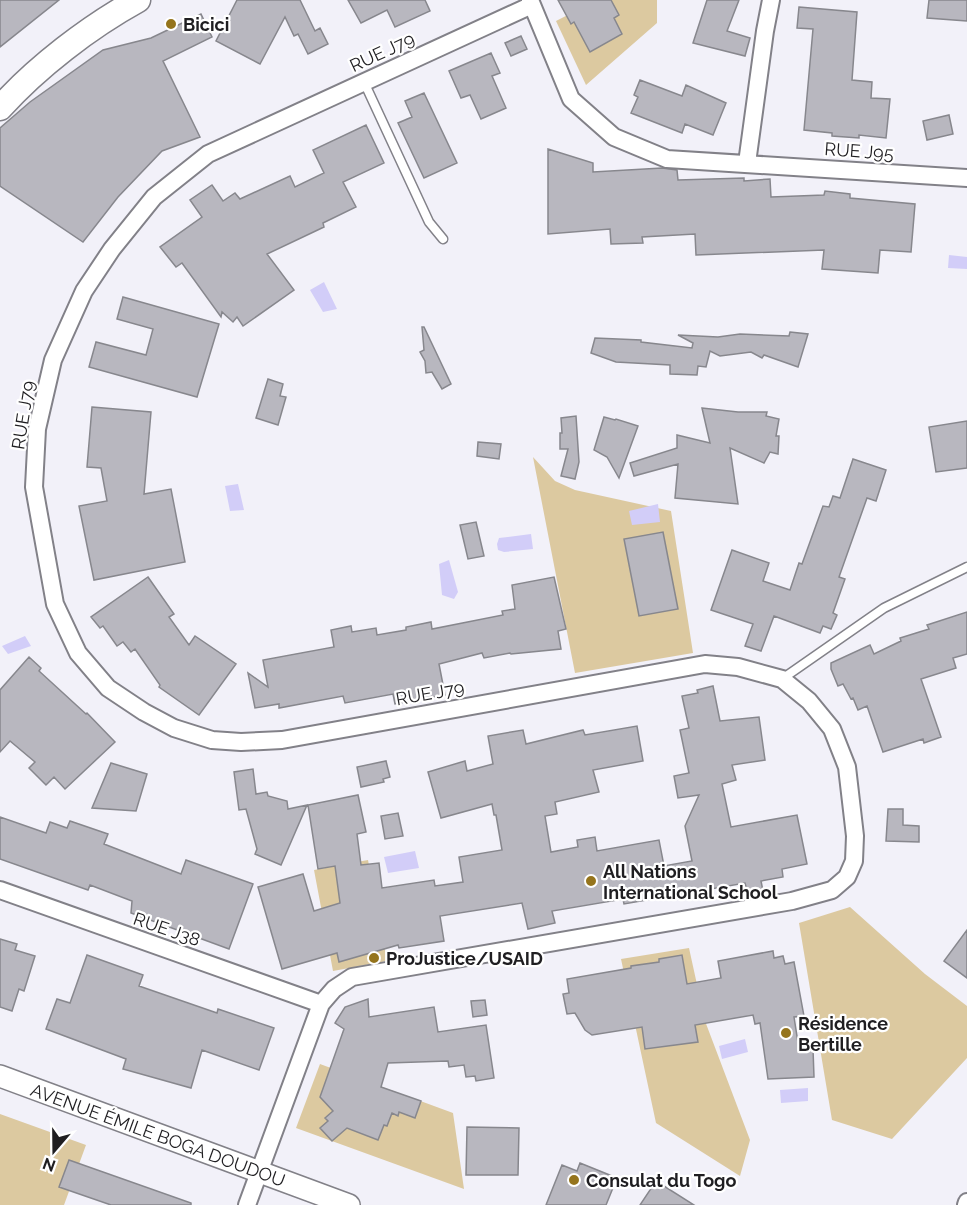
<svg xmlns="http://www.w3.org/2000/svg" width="967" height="1205" font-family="Raleway,sans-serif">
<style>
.green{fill:#dcc9a0}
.water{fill:#d2cdf8}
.building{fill:#b8b7bf;stroke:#87878d;stroke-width:1.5}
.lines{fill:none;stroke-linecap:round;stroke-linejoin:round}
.service-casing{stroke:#828188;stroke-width:11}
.minor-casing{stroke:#828188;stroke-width:20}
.tertiary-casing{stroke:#828188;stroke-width:24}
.secondary-casing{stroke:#828188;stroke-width:27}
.service{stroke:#fff;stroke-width:8}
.minor{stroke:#fff;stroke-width:16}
.tertiary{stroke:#fff;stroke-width:21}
.secondary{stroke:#fff;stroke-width:24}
.poi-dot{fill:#95741c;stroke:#fff;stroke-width:2}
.labels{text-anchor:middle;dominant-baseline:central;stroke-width:4.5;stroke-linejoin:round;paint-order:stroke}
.poi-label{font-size:18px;font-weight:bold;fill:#1f1e21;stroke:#fff;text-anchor:start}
.street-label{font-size:18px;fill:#1f1e21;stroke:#fff}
</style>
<rect width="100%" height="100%" fill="#f2f1f9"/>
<!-- green -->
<path class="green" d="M597 0H657V23L586 85 556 21Z
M533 457 555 481 575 490 671 511 693 653 575 673Z
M368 860 387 961 333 971 314 870Z
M850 907 925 974 967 1006V1058L892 1139 832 1120 799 923Z
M689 948 705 1021 750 1140 740 1176 656 1123 621 959Z
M320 1064 453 1113 464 1189 296 1128Z
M0 1114 86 1145 64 1205H0Z"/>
<!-- water -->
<path class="water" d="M949 255 967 257V269L948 268Z
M324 282 337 309 323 312 310 290Z
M238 484 244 510 230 511 225 486Z
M658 504 660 522 632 525 629 511Z
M531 534 533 549 504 552 498 550 497 544 499 538Z
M449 560 458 592 454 599 442 595 439 564Z
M25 636 31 646 8 654 2 646Z
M415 851 419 868 388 873 384 857Z
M745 1039 748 1052 722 1059 719 1046Z
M808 1088V1101L781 1103 780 1090Z"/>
<!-- building -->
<path class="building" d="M0 0H59L0 47Z
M237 0H300L315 31 320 28 328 44 308 54 298 34 294 36 285 17 260 64 216 41Z
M348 0H425L430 11 395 27 387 10 361 23Z
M558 0H611L619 15 614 18 622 34 590 52 574 22 571 24Z
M707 0H739L727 31 750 38 745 56 693 43Z
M929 0H967V21L927 18Z
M799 7 857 12 852 80 872 82 871 98 890 99 886 138 859 135V138L832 136V133L804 130 813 29 797 28Z
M201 14 212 37 163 61 200 137 162 151 118 197 83 242 0 186V128L30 102 103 50 151 38Z
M521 36 527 49 511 56 505 43Z
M491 53 500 73 492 76 506 108 481 119 470 95 461 98 449 71Z
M640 80 682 96 686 85 726 103 713 135 685 124 682 133 631 113 638 97 634 95Z
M424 93 457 163 424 178 398 123 412 117 405 101Z
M949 115 953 134 927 140 923 121Z
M366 125 384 163 343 182 356 207 323 223 324 227 267 254 294 290 243 326 237 317 233 322 222 312 221 317 182 263 176 267 160 247 202 217 190 200 212 185 223 201 235 193 240 199 290 176 295 187 324 173 313 150Z
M548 149 593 163V172L662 168 677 170 678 180 744 178V181L770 179 771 197 824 195 825 191 850 194V198L915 204 911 252 880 250 878 273 822 269 824 250 696 255 695 234 642 237 643 243 611 244 610 229 548 234Z
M123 297 219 324 197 397 89 367 96 342 146 355 153 329 117 319Z
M422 327H424L451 384 442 389 432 372 426 373 425 361 420 352 424 350Z
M790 332 808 334 798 367 764 355 762 358 751 352 720 356 710 351 706 367 698 366 697 375 670 374V365L616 362 591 353 595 338 641 340V342L692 348 693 343 678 335 718 337 740 334 789 336Z
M268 379 283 384 280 396 286 397 278 425 256 418Z
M92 407 151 412 144 494 171 489 185 562 94 580 79 506 107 501 101 468 87 467Z
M702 408 738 412H767L766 416 779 419 776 436H779L778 454 770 452 764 463 730 448 738 504 675 498 678 464 634 476 630 463 677 448V435L710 443Z
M576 416 579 462 575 479 561 476 568 449H560V433H562L561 418Z
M604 417 615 420 616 419 638 426 619 478 607 457 594 450Z
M967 421V468L936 472 929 427Z
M478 442 501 444 499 459 477 456Z
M853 459 886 470 876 501 867 498 839 577 845 579 833 613 837 615 831 629 823 626 820 633 774 616 761 651 745 646 753 624 711 610 732 550 769 563 763 581 790 590 799 563 802 564 823 506 829 507 833 496 840 498Z
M476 522 484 556 468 559 460 525Z
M663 532 678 609 639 616 624 539Z
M148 577 174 614 169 617 189 645 195 636 236 664 199 715 159 687 160 685 135 649 131 652 123 642 117 646 103 626 100 628 91 617Z
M554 577 566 629 558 631 561 649 511 654 510 653 484 658 482 653 439 664 445 695 395 704 393 694 345 703 343 696 279 708V704L255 708 248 673 268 687 263 660 334 647 331 630 351 626 352 632 376 628 377 635 406 630V627L431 622 432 629 503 615 502 611 515 609 512 585Z
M967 612V654L953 658 956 668 921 679 941 737 924 743 923 739 883 752 867 706 858 710 853 698 851 699 843 684 838 686 831 669V663L870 645 874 654 901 641 900 638 929 629 927 625Z
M29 657 41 668 39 671 86 714 87 713 115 742 65 789 54 777 46 785 29 768 35 762 10 741 0 752V690Z
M713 686 720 721 759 717 765 760 732 765 736 780 722 784 731 827 797 815 807 864 782 869 783 877 761 881 763 891 748 894 745 883 624 904 623 899 552 911 555 923 528 929 522 903 440 916 444 941 399 948 398 945 339 962 337 953 282 969 258 887 303 874 314 911 340 903 335 866 318 869 308 805 358 795 366 832 357 834 361 865 379 863 382 888 434 880 435 886 463 882 459 857 502 850 496 815H494L492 804 441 818 428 772 465 761 467 771 493 764 488 736 523 730 526 744 583 730 585 735 637 726 643 761 593 770 599 792 555 802 557 814 545 816 551 852 578 847 577 840 595 837 597 851 659 840 664 866 692 861 685 826 699 795 678 798 674 776 689 773 680 730 689 728 682 696 698 693 697 690Z
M386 761 390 777 383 779 384 782 361 787 357 767Z
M111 763 147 774 136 811 92 808Z
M253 769 256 794 267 792 268 796 287 801 288 809 307 805 281 865 255 854 257 849 246 809 239 810 234 772Z
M888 809H903V825L919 826V842L886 841Z
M398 813 403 836 385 839 381 816Z
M0 817 46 833 50 822 67 828 70 821 108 834 104 844 181 874 186 860 253 884 229 949 131 913 132 901 90 885 88 890 0 859Z
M967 930V978L944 961Z
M0 939 17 944 15 950 35 956 24 991 19 989 12 1011 0 1007Z
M773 951 774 958 783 956 785 964 794 962 804 1016 794 1017 799 1049H813L814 1077 768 1079 760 1023 755 1024 753 1015 695 1025 698 1042 645 1049 642 1027 592 1035 585 1030 575 1013 567 1014 563 994 569 993 567 979 631 968V966L659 962V959L682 955 687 984 721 978 718 961Z
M87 955 143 975 139 986 217 1013 218 1009 274 1028 259 1070 202 1050 191 1088 123 1069 126 1059 46 1029 57 999 70 1003Z
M368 999 369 1017 434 1007 438 1032 486 1025 494 1078 476 1081 475 1076 466 1077 464 1065 449 1067 448 1061 388 1063 381 1087 421 1101 415 1118 399 1112 398 1116 392 1113 387 1126 384 1125 378 1140 347 1128 332 1141 320 1128 328 1121 325 1118 333 1111 320 1097 344 1029 335 1023 345 1007Z
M485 1000 487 1015 473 1017 471 1001Z
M467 1127 519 1128 518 1175H466Z
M69 1160 191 1203V1205H111L59 1187Z
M580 1163 617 1178 606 1205H546L562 1165 577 1171Z
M656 1181 694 1205H640Z"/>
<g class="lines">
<!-- service casing -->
<g class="service-casing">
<path id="service" d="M364 82 429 222 443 239
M782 679 884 608 967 567"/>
</g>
<!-- minor casing -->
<g class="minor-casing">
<path id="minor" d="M530 0 571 99 614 137 667 159 967 178
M747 163 765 31 771 0
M0 890 321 1004
M247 1205 321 1004 334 989 352 977 792 901 832 890 847 877 854 861 855 836 847 767 832 729 809 701 782 679 738 667 705 664 282 740 241 742 212 740 174 728 144 712 108 688 78 653 55 604 34 487 37 429 53 360 84 291 112 249 154 197 208 154 532 5
M966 1205 967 1202"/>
</g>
<!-- tertiary casing -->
<g class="tertiary-casing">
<path id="tertiary" d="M0 1076 349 1205"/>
</g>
<!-- secondary casing -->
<g class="secondary-casing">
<path id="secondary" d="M0 108C37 67 89 27 138 0"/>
</g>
<!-- service -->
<use href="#service" class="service"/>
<!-- minor -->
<use href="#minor" class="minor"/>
<!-- tertiary -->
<use href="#tertiary" class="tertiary"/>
<!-- secondary -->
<use href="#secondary" class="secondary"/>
</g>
<!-- markers -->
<g class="poi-dot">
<circle cx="171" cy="24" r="6"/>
<circle cx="591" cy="881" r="6"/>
<circle cx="374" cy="958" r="6"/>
<circle cx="786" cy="1033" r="6"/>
<circle cx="574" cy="1180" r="6"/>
</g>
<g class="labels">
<!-- poi labels -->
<g class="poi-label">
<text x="183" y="24">Bicici</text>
<text x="603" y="871">All Nations<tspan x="603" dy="21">International School</tspan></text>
<text x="386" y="958">ProJustice/USAID</text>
<text x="798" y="1023">Résidence<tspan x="798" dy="21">Bertille</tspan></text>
<text x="586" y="1180">Consulat du Togo</text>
</g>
<!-- street labels -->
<g class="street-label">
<text transform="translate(382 52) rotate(-25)">RUE J79</text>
<text transform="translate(859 151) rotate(4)">RUE J95</text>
<text transform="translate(23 415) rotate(-81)">RUE J79</text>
<text transform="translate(430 693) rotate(-10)">RUE J79</text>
<text transform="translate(167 929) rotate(19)">RUE J38</text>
<text transform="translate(158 1135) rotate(20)">AVENUE ÉMILE BOGA DOUDOU</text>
</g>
</g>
<!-- north arrow -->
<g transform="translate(54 1151) rotate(200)" stroke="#ffffff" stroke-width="4.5" paint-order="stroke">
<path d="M0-4.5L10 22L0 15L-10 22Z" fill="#1f1e21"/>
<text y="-9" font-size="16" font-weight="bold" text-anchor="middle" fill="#1f1e21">N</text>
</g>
</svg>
